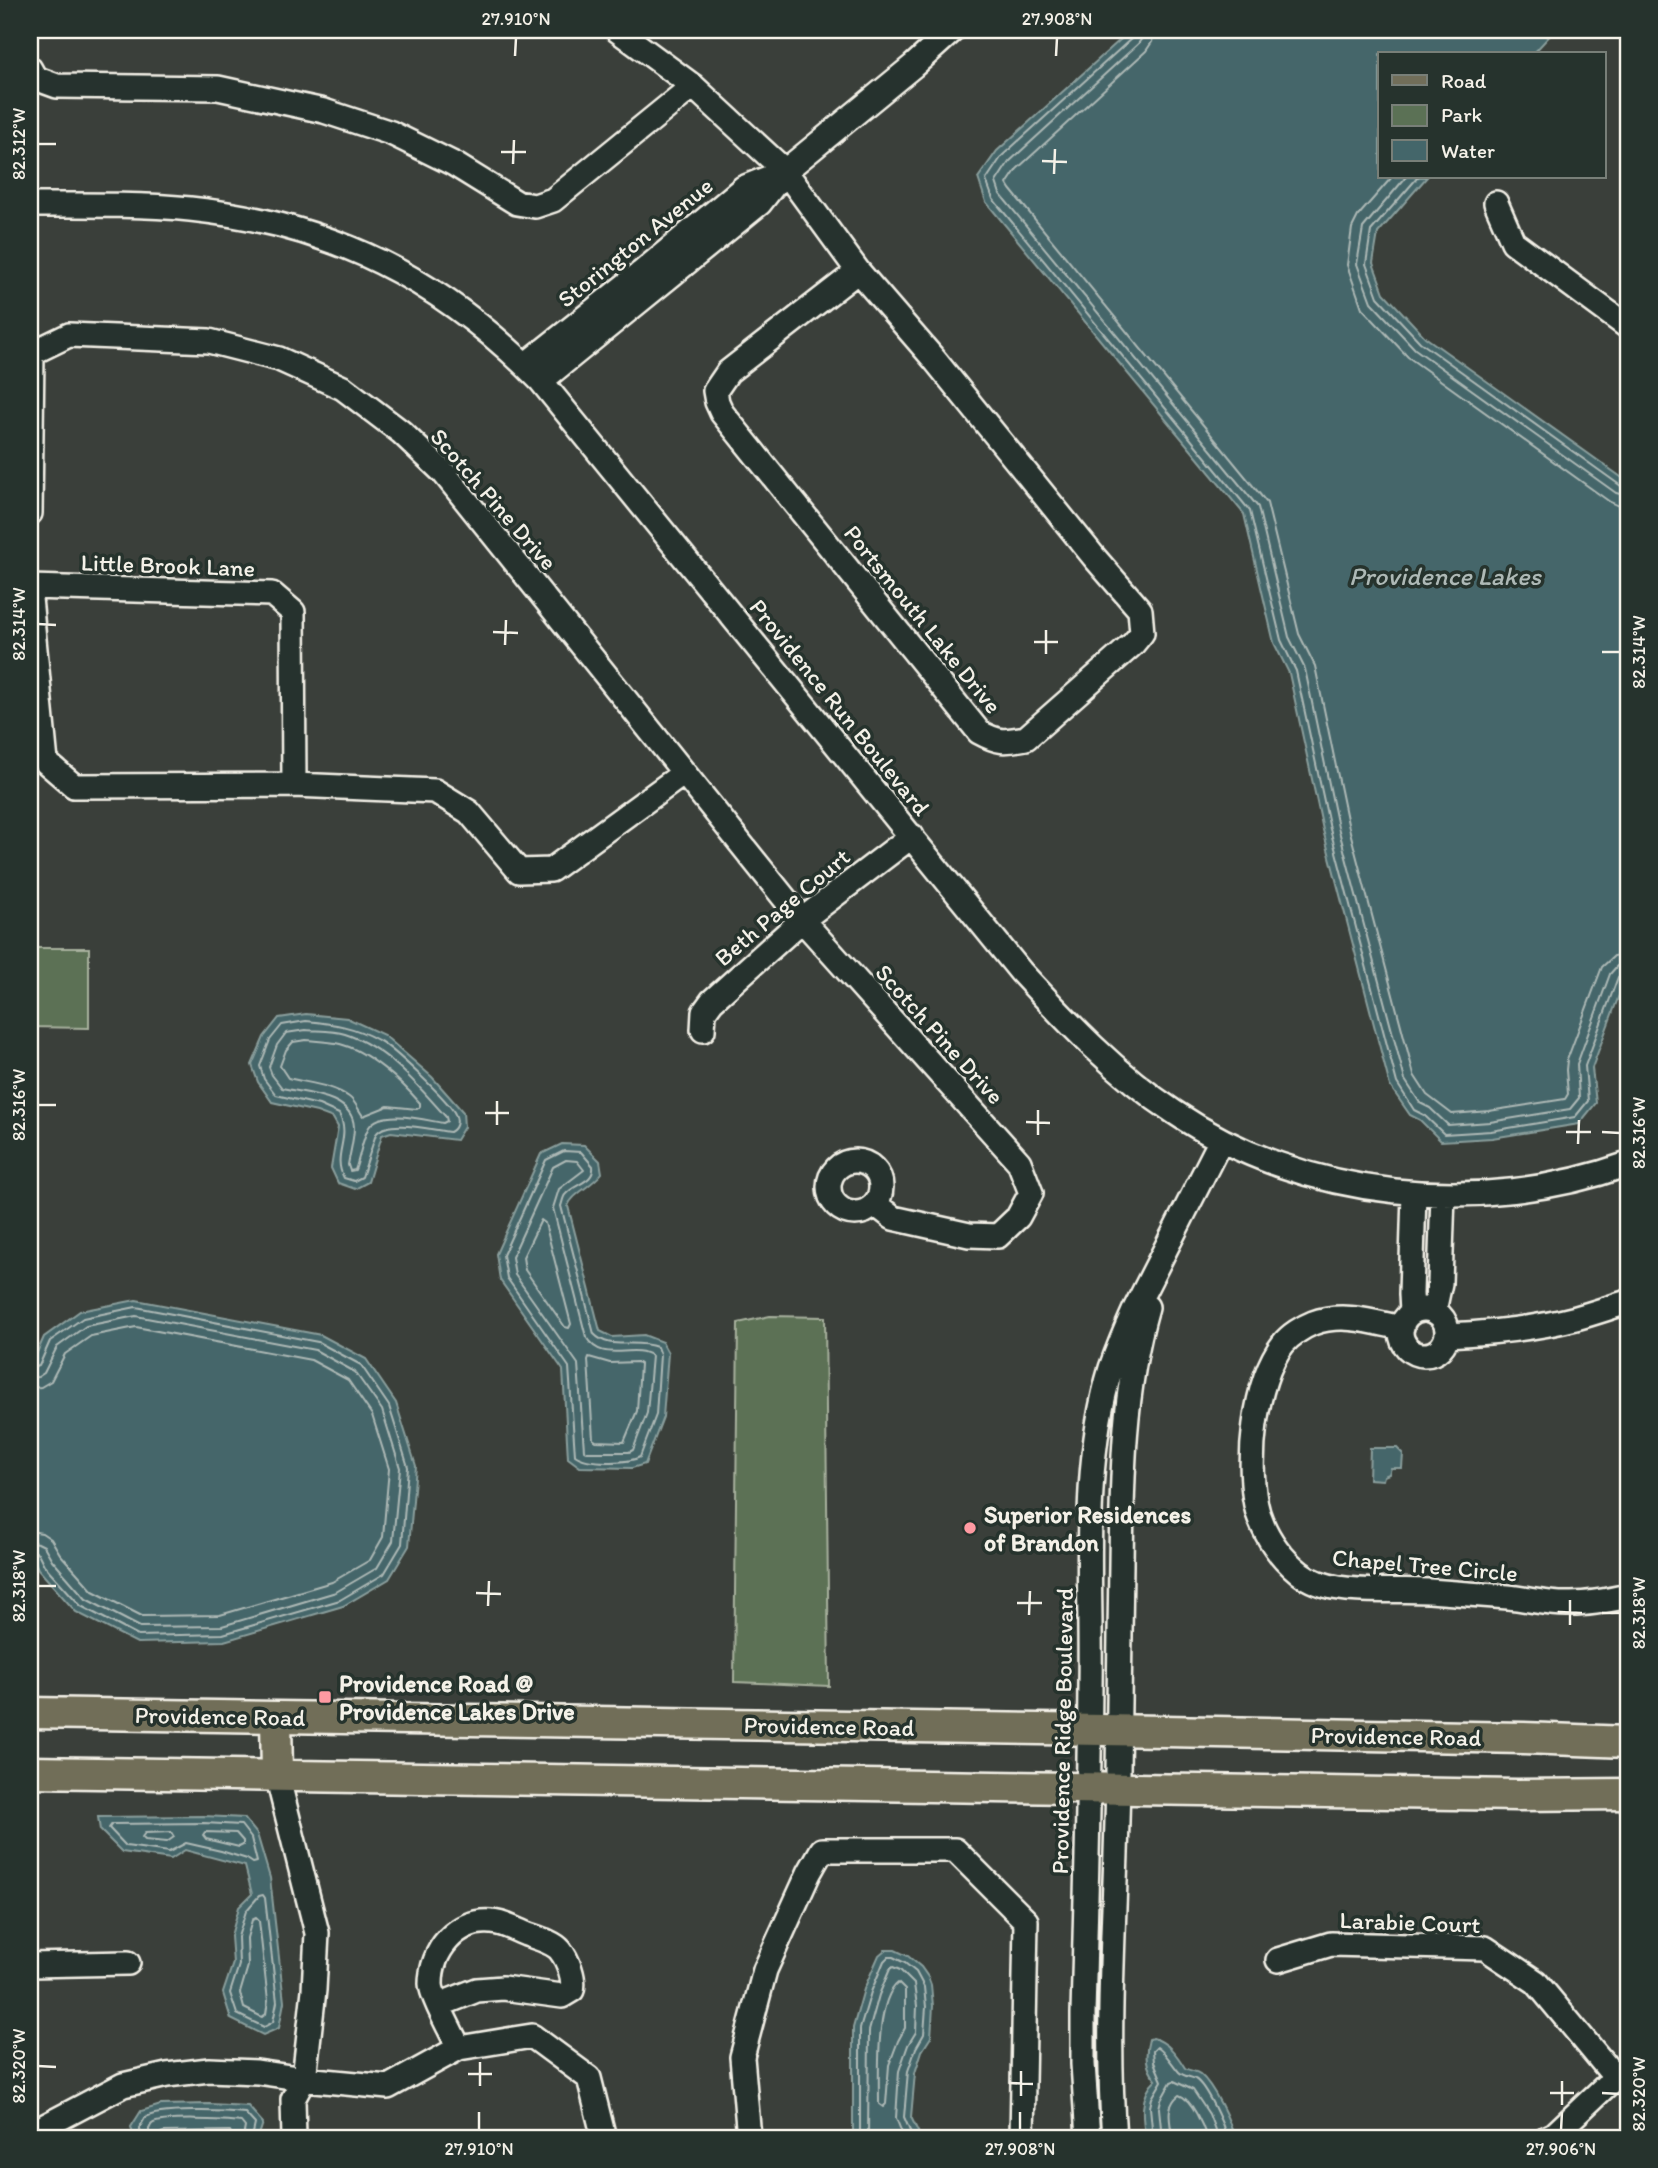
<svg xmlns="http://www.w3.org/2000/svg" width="1658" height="2168" font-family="Itim,sans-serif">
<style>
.green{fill:#5b7155;stroke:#a8b19e;stroke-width:2}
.water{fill:#44666a;stroke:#8a9e9c;stroke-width:2}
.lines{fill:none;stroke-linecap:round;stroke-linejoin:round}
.shore{stroke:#aeb9b6;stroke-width:2}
.minor-casing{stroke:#f4f1e8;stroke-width:28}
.major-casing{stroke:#f4f1e8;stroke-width:35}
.minor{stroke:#26332d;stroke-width:23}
.major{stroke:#716e59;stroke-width:30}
.ticks{fill:none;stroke:#f4f1e8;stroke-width:2.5}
.poi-dot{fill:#ff9aa2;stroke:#26332d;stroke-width:2.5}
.labels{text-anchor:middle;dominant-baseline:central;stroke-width:7;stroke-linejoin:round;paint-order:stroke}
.street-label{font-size:24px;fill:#f4f1e8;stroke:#26332d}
.poi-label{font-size:24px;font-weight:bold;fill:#f4f1e8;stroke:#26332d;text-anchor:start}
.water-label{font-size:26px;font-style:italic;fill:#aeb9b6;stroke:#26332d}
.neatline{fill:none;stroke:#f4f1e8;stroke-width:2.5}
.ticks-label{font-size:18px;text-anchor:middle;fill:#f4f1e8}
</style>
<rect width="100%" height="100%" fill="#3a3f3a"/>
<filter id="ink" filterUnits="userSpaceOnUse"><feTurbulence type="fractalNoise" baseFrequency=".0143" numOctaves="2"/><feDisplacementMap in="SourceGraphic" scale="14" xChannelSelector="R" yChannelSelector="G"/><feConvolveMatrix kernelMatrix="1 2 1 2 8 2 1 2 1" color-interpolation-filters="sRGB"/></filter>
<g filter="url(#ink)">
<!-- green -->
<path class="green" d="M30 948H89V1028L30 1027Z
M770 1316 825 1317 829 1686 734 1682 738 1323Z"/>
<!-- water -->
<path class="water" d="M1131 30H1555L1533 54H1380V177H1427L1378 233 1373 263 1384 293 1425 337 1628 482V971L1592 1068 1596 1103 1579 1124 1492 1138 1441 1141 1420 1120 1410 1115 1390 1086 1323 830 1289 673 1274 643 1244 514 986 202 978 178 997 151Z
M306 1014 347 1018 384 1035 432 1077 463 1112 464 1127 456 1140 391 1132 382 1135 368 1182 355 1189 338 1183 331 1168 338 1127 333 1118 317 1112 272 1102 258 1082 252 1065 264 1037 279 1018Z
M562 1144 584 1145 600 1161 602 1173C592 1186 572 1194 568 1206L600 1331 612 1337 644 1335 662 1342 668 1353 663 1417 645 1464 632 1468 580 1467 568 1458 563 1370 500 1280 496 1254 541 1154Z
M136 1300 321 1335 366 1359 396 1403 416 1466 409 1546 389 1579 343 1606 224 1641 137 1643 76 1612 38 1569 30 1551V1368L44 1337 80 1311Z
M1370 1448H1397L1403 1454 1402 1468H1391L1389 1474 1384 1476 1383 1480 1369 1479Z
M204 1816 244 1818 257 1834 270 1878 284 2002 279 2028 263 2035 231 2019 223 1993 233 1963 231 1936 239 1907 252 1894 245 1866 185 1850 171 1859 122 1852 100 1830 98 1817Z
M885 1950H895L908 1956 921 1967 928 1977 931 1985 933 2006 931 2037 922 2051 915 2073 911 2117 921 2138H853V2028L864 1989 879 1955Z
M1153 2038C1168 2042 1177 2055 1185 2068 1190 2071 1196 2071 1200 2074 1213 2085 1231 2121 1234 2138H1146C1142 2119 1139 2095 1156 2080 1145 2067 1145 2054 1149 2039Z
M209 2104 248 2106 263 2123 258 2138H134L131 2127 141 2111 161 2105Z"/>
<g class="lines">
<!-- shore -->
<path class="shore" d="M1135 30 1132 38 1002 156 986 180 993 199 1250 511 1281 640 1296 671 1330 829 1397 1083 1414 1110 1424 1115 1444 1134 1491 1131 1575 1117 1588 1101 1585 1066 1618 977 1623 973 1628 972
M1143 30 1142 38 1138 44 1009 162 996 182 1000 194 1258 507 1289 637 1305 669 1338 827 1405 1080 1420 1103 1430 1108 1448 1125 1490 1122 1570 1109 1579 1098 1577 1064 1610 974 1617 966 1628 963
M1154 30 1152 42 1146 51 1017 169 1007 184 1010 189 1267 503 1299 634 1315 666 1348 824 1414 1075 1427 1095 1452 1114 1489 1111 1565 1099 1568 1094 1566 1070 1567 1060 1602 967 1614 956 1628 953
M1392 177 1358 216 1352 228 1347 265 1362 308 1408 357 1610 502 1619 506 1628 507
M1406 177 1363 228 1357 264 1371 302 1415 349 1616 493 1628 496
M1418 177 1371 231 1366 264 1378 297 1420 342 1621 486 1628 487
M306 1021C334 1024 353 1026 378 1040 392 1047 449 1101 455 1114 459 1122 456 1129 450 1132 431 1130 388 1118 376 1134L362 1177 354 1181 344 1178C331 1154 352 1139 339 1114L319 1105 276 1095 264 1079 260 1066 270 1040 282 1025Z
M306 1030C318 1031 333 1030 345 1034 386 1047 418 1085 446 1117L447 1121 443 1123C425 1120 381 1108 369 1127 362 1139 360 1157 355 1170L350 1171 348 1165C350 1153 354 1139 354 1127 353 1095 304 1093 282 1088L272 1075 269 1067 277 1045 286 1033Z
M306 1040C317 1041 329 1041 340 1044 368 1051 401 1081 420 1103V1107L417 1109 388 1106 363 1116C358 1110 356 1102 349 1097 333 1085 307 1083 288 1078L280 1066 286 1050 293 1042Z
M564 1151 581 1152 593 1166C595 1183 574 1183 565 1195 563 1197 562 1204 561 1206L594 1334C610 1351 634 1338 657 1347L660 1355 656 1415 640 1457C627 1464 587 1464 575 1455L569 1367 507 1278 503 1255 546 1160Z
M566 1160 577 1161 584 1170 559 1189 553 1208 586 1337C603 1365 632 1342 652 1356L647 1413 633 1450 629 1452H587L584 1450 578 1364 515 1275 512 1257 553 1167Z
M541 1220 545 1223 571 1324 569 1328 565 1327 525 1270 523 1257Z
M589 1357 610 1363 637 1362 640 1364 637 1411 624 1442 596 1441 593 1439 588 1360Z
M30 1369 39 1366 50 1341 83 1318 136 1307 318 1342 361 1365 389 1406 408 1467 402 1544 384 1574 340 1600 223 1634 138 1636 81 1606 44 1565 38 1553 30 1550
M30 1378 38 1377 44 1373 57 1347 86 1326 136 1316 315 1350 355 1372 382 1410 400 1468 393 1541 377 1568 336 1592 222 1626 140 1627 86 1599 52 1560 44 1546 38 1543 30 1542
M30 1388 41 1387 51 1381 65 1354 91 1336 136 1327 311 1360 348 1380 372 1415 389 1469 383 1537 370 1560 332 1582 220 1615 142 1616 93 1591 60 1554 51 1539 42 1533 30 1531
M204 1823 241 1825 251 1838 257 1862 253 1863 247 1859 221 1851 186 1843 169 1852 126 1846 109 1828 112 1824Z
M171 1832 174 1837 167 1842 145 1840 142 1837 145 1833Z
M205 1832 236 1833 243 1841V1845L239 1847 206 1839 203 1835Z
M263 1895 265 1898 277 2002 273 2022 264 2027 237 2014 230 1993 239 1965 238 1937 246 1911 259 1896Z
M256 1918 259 1921 268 2001 266 2014 262 2017 244 2008 240 1993 248 1966 247 1938 252 1920Z
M898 1983 905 1990V2028L898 2041 889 2065 886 2104 883 2107 879 2104C879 2075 875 2001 898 1983Z
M141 2138 139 2128C140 2127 145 2118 145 2118 156 2108 228 2111 245 2113L255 2124 252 2138
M149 2138V2129C150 2128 150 2126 152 2124 161 2117 227 2120 241 2122L245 2127 243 2138
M160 2138 161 2133 164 2132 230 2131 233 2138
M860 2138V2029L871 1992 884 1961 888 1957H893L905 1963 916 1972 924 1987 926 2007 924 2034 916 2048 908 2071 904 2117 913 2138
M868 2138 869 2031 879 1995 890 1969 893 1967 900 1970 914 1984 917 2006 916 2032 908 2045 899 2071 896 2118 904 2138
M1153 2138 1150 2107 1152 2098 1162 2081 1154 2062 1153 2051 1157 2047C1168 2055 1171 2063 1179 2072 1184 2077 1190 2076 1195 2079 1206 2085 1224 2126 1227 2138
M1162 2138 1159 2108 1161 2100 1171 2082 1174 2081 1193 2090 1209 2114 1218 2138
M1172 2138C1171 2122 1164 2107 1179 2095 1192 2099 1203 2126 1207 2138"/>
<!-- minor casing -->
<g class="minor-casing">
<path id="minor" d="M617 30 693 86 785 171 858 271
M30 69 35 78 57 86 218 88 324 111 391 133 454 164 517 203 535 206 553 200 693 86
M1496 203 1513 242 1628 327
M30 205C83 205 137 204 190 209 332 224 441 279 541 381L1021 972C1068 1023 1116 1074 1174 1112 1304 1200 1481 1217 1628 1164
M858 271 934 359 1094 557 1140 610 1142 633 1133 644 1026 738C1004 742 999 743 979 732L722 413 717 402 715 391 728 372Z
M525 365 641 273 743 188 783 172
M541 381 760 203 785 171 913 66 953 30
M30 513 32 353 69 335 209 341 279 359 343 388 401 432 444 473 802 920 1019 1162 1031 1193 1018 1217 998 1236 969 1235 893 1218 875 1204
M30 587 272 594 293 612 294 785
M30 598 46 762 74 786 294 785 435 791 469 812 519 871 551 870 684 773
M703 1030 704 1012 712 1001 802 920 912 836
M829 1187a26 26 0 1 1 52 0a26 26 0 1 1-52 0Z
M1401 1332a23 23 0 1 1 46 0a23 23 0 1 1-46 0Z
M1434 1311 1440 1283 1443 1194
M1412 1312 1411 1294 1414 1193
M1402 1328C1373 1322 1342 1312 1313 1323 1303 1327 1290 1335 1283 1344 1254 1381 1245 1468 1258 1513 1266 1537 1280 1557 1300 1573 1310 1581 1326 1586 1339 1588 1368 1593 1399 1589 1429 1591 1455 1593 1481 1595 1508 1597 1529 1599 1549 1605 1571 1604 1590 1604 1610 1600 1628 1596
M1447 1335C1491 1333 1534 1329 1576 1318 1594 1313 1611 1307 1628 1302
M277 1775 317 1933 314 1990 304 2079 293 2099 294 2138
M1278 1960 1331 1944 1485 1948 1536 1982 1615 2077
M30 1965 128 1963
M439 2005 477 1990 503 1988 562 1996 572 1990C575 1979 568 1960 560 1950 553 1942 537 1938 526 1934 516 1930 502 1922 491 1922 456 1919 431 1951 431 1984 431 1995 453 2035 459 2048
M30 2134 123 2085 167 2075 209 2070 257 2072 304 2079 388 2087 459 2048 532 2036 589 2078 604 2138
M749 2138 742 2057 765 1970 809 1873 822 1850H955L1026 1921 1022 2138
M1088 2138 1083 2064V2014C1086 1904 1089 1795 1090 1685 1092 1580 1080 1470 1111 1368 1118 1348 1126 1329 1135 1309L1221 1140
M1114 2138C1105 2017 1117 1894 1118 1772 1119 1703 1120 1634 1121 1565 1122 1478 1123 1391 1147 1307
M1546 2138 1556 2133 1628 2065"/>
</g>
<!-- major casing -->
<g class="major-casing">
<path id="major" d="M30 1713 1165 1731 1524 1738 1628 1742
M276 1717 277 1775
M30 1772 1518 1795 1628 1794"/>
</g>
<!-- minor -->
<use href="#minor" class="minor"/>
<!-- major -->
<use href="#major" class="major"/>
</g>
</g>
<!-- ticks -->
<path class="ticks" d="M515 56 516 38M1056 56 1057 38M38 144H56M501 152H526M1042 161 1067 162M513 164 514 140M1054 174 1055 149M38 624 56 625M493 632 518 633M1034 642H1058M505 645 506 620M1602 652H1620M1046 654V630M38 1105H56M485 1113H509M1026 1122 1050 1123M497 1125V1101M1566 1132H1591M1602 1132 1620 1133M1038 1135V1110M1578 1144 1579 1120M38 1586H56M476 1593 501 1594M1017 1603H1042M488 1606 489 1581M1558 1612 1582 1613M1602 1613H1620M1029 1615 1030 1591M1570 1625V1600M38 2066 56 2067M468 2074H492M1009 2083 1033 2084M480 2086V2062M1550 2093H1574M1602 2093 1620 2094M1021 2096V2071M1562 2105V2081M479 2130V2112M1020 2130V2112M1561 2130 1562 2112"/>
<!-- markers -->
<g class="poi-dot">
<circle cx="970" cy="1528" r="7"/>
<rect x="318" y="1690" width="14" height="14" rx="3.5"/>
</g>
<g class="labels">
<!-- street labels -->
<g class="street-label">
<text transform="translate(635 242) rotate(-39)">Storington Avenue</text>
<text transform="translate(494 499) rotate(49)">Scotch Pine Drive</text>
<text transform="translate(168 565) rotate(2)">Little Brook Lane</text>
<text transform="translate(923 619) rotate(51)">Portsmouth Lake Drive</text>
<text transform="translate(840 707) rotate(51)">Providence Run Boulevard</text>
<text transform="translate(782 907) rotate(-40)">Beth Page Court</text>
<text transform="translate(940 1034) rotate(48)">Scotch Pine Drive</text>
<text transform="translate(1425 1565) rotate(5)">Chapel Tree Circle</text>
<text transform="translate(220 1716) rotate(1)">Providence Road</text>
<text transform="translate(829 1726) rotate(1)">Providence Road</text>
<text transform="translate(1062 1731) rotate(-89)">Providence Ridge Boulevard</text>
<text transform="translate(1396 1736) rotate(1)">Providence Road</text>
<text transform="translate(1410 1922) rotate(2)">Larabie Court</text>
</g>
<!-- poi labels -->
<g class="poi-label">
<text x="984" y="1514">Superior Residences<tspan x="984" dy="28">of Brandon</tspan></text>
<text x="339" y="1683">Providence Road @<tspan x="339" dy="28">Providence Lakes Drive</tspan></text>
</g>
<!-- water labels -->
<g class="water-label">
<text x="1445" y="576">Providence Lakes</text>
</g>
</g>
<!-- margin -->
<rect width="1658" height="2168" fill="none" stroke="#26332d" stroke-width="77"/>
<!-- legend -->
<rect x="1378" y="52" width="228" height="126" fill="#26332d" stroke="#787f78" stroke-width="2"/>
<rect x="1392" y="75" width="35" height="10" fill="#716e59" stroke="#787f78" stroke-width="2"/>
<text x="1441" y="88" font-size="21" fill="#f4f1e8">Road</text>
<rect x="1392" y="105" width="35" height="21" fill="#5b7155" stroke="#787f78" stroke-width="2"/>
<text x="1441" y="122" font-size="21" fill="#f4f1e8">Park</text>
<rect x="1392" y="140" width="35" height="21" fill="#44666a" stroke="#787f78" stroke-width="2"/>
<text x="1441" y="158" font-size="21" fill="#f4f1e8">Water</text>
<rect x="38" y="38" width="1582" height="2092" class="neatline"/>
<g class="ticks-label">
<text x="516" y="25">27.910°N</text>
<text x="1057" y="25">27.908°N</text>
<text transform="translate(19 144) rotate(-90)" y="6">82.312°W</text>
<text transform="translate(19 624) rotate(-90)" y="6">82.314°W</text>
<text transform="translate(1639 652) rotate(-90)" y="6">82.314°W</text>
<text transform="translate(19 1105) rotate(-90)" y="6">82.316°W</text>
<text transform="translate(1639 1133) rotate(-90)" y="6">82.316°W</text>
<text transform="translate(19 1586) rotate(-90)" y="6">82.318°W</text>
<text transform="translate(1639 1613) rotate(-90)" y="6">82.318°W</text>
<text transform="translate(19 2066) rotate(-90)" y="6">82.320°W</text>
<text transform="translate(1639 2094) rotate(-90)" y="6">82.320°W</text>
<text x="479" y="2155">27.910°N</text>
<text x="1020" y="2155">27.908°N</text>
<text x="1561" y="2155">27.906°N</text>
</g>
</svg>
